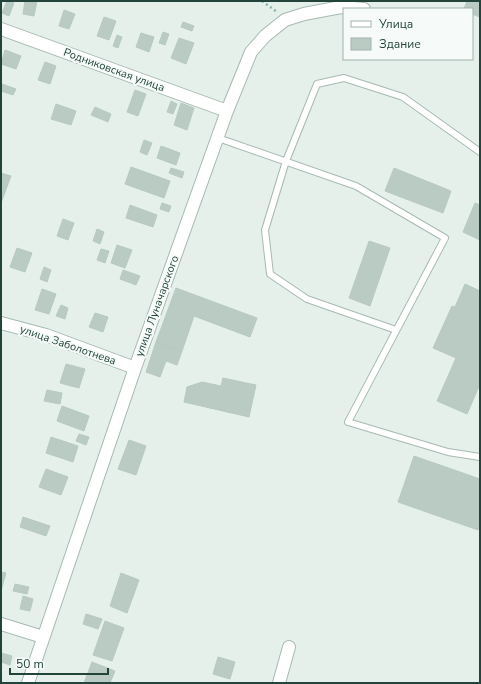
<svg xmlns="http://www.w3.org/2000/svg" width="481" height="684" font-family="'Nunito Sans',sans-serif">
<style>
.building{fill:#bacbc4;stroke:#b7cac2}
.lines{fill:none;stroke-linecap:round;stroke-linejoin:round}
.lane-casing{stroke:#a7b9b2;stroke-width:8}
.street-casing{stroke:#a7b9b2;stroke-width:14}
.path{stroke:#82b6a5;stroke-width:2.5;stroke-dasharray:2 3;stroke-linecap:butt}
.lane{stroke:#fff;stroke-width:6}
.street{stroke:#fff;stroke-width:12}
.labels{text-anchor:middle;dominant-baseline:central;stroke-width:4;stroke-linejoin:round;paint-order:stroke}
.street-label{font-size:11px;fill:#22443a;stroke:#f6fbf9}
</style>
<rect width="100%" height="100%" fill="#e5f0eb"/>
<!-- building -->
<path class="building" d="M7 1 14 3 9 16 2 13Z
M25 1H37L34 16 23 14Z
M467 1H480V17L472 14V9H464Z
M64 10 75 14 69 29 59 26Z
M104 17 116 21 109 40 97 36Z
M183 22 194 26 192 31 181 27Z
M163 32 169 34 165 45 159 43Z
M141 33 154 37 149 52 136 47Z
M117 35 122 37 118 48 113 46Z
M179 38 194 43 186 64 171 58Z
M5 50 21 56 16 69 1 64Z
M45 62 56 66 50 84 38 80Z
M2 84 16 89 13 95 1 91Z
M135 90 146 94 138 116 127 112Z
M171 101 177 104 173 114 167 112Z
M181 103 194 108 187 130 174 125Z
M56 104 76 111 71 125 51 119Z
M95 107 111 114 108 122 91 115Z
M144 140 152 143 147 155 140 152Z
M161 146 180 153 176 165 157 158Z
M131 167 170 181 164 198 125 184Z
M171 168 184 172 182 178 169 173Z
M394 168 451 191 443 213 385 191Z
M1 173 11 176 1 203Z
M162 203 171 206 169 212 160 209Z
M475 203 480 205V240L463 232Z
M130 205 157 215 153 227 126 218Z
M63 219 74 223 68 240 57 236Z
M97 229 104 232 100 244 93 241Z
M369 241 390 248 370 306 349 298Z
M117 245 132 250 125 268 111 263Z
M17 248 32 253 25 272 10 267Z
M101 249 109 251 105 263 97 260Z
M44 267 51 270 47 282 40 279Z
M123 270 140 276 136 285 120 279Z
M465 284 480 291V384L467 414 437 401 456 358 433 348 452 306 455 307Z
M176 288 257 318 250 337 194 316 182 351 156 342Z
M42 289 56 294 49 314 35 310Z
M61 305 68 308 65 319 56 316Z
M95 313 108 317 103 332 89 327Z
M156 342 182 351 177 365 166 361 160 377 146 372Z
M66 364 85 369 79 388 60 383Z
M223 378 256 385 249 417 184 402 187 387 202 382 221 386Z
M47 390 62 393 60 404 44 401Z
M62 406 89 416 84 431 57 421Z
M79 434 89 437 86 445 76 441Z
M51 437 78 446 73 462 46 453Z
M129 440 146 446 136 475 118 469Z
M414 456 480 479V524L478 530 398 502Z
M46 469 68 477 61 495 39 487Z
M23 517 50 526 46 536 20 527Z
M1 572 6 573 1 591Z
M121 573 139 580 127 613 110 606Z
M15 584 29 587 27 594 13 591Z
M23 596 33 599 30 611 20 609Z
M86 614 102 619 98 629 83 624Z
M105 621 124 628 112 661 93 655Z
M1 653 12 656 10 665 1 662Z
M218 657 235 662 230 679 213 674Z
M92 662 115 671 110 683H84Z"/>
<g class="lines">
<!-- lane casing -->
<g class="lane-casing">
<path id="lane" d="M218 138 356 186 445 238 348 422 448 452 480 457
M396 330 307 299 270 274 265 230 286 161 317 84 344 78 403 97 480 152"/>
</g>
<!-- street casing -->
<g class="street-casing">
<path id="street" d="M1 29 227 111
M1 323 46 335 135 368
M1 624 43 637
M28 683 135 368 227 111 251 52 265 36 285 20 304 14 341 7 364 9
M279 683 289 647"/>
</g>
<!-- path -->
<path class="path" d="M262 1 277 12"/>
<!-- lane -->
<use href="#lane" class="lane"/>
<!-- street -->
<use href="#street" class="street"/>
</g>
<g class="labels">
<!-- street labels -->
<g class="street-label">
<text transform="translate(114 70) rotate(20)">Родниковская улица</text>
<text transform="translate(157 306) rotate(-70)">улица Луначарского</text>
<text transform="translate(68 345) rotate(19)">улица Заболотнева</text>
</g>
</g>
<!-- border -->
<rect width="481" height="684" fill="none" stroke="#22443a" stroke-width="4"/>
<!-- legend -->
<rect x="343" y="8" width="130" height="52" fill="#f6fbf9" stroke="#a1b2ad"/>
<rect x="351" y="21" width="20" height="6" fill="#ffffff" stroke="#a1b2ad"/>
<text x="379" y="28" font-size="12" fill="#22443a">Улица</text>
<rect x="351" y="38" width="20" height="12" fill="#bacbc4" stroke="#a1b2ad"/>
<text x="379" y="48" font-size="12" fill="#22443a">Здание</text>
<!-- scale -->
<path d="M10 668v6h98v-6" fill="none" stroke="#22443a" stroke-width="2"/>
<text x="16" y="668" font-size="12" fill="#22443a" stroke="#f6fbf9" stroke-width="3" paint-order="stroke">50 m</text>
</svg>
